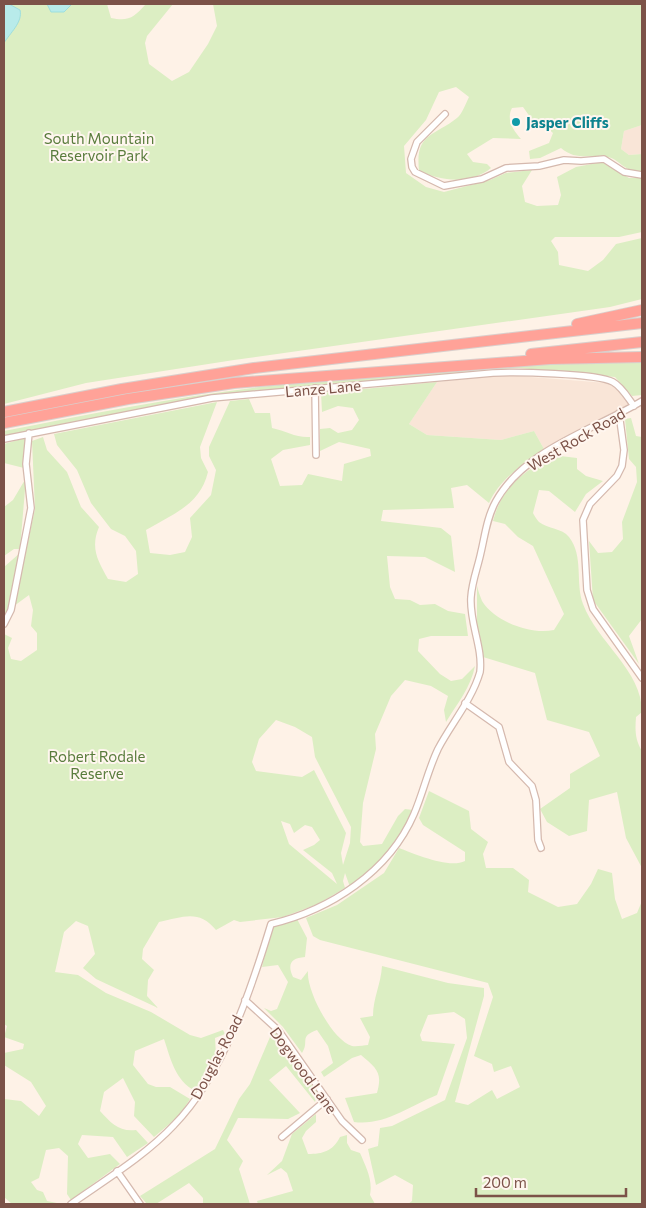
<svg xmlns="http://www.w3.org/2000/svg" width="646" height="1208" font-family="Commissioner,sans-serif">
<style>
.residential{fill:#f9e5d7}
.green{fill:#dceec3;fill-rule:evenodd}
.water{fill:#b8ebea;stroke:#9ddede}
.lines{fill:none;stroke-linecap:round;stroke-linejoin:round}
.street-casing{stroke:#d5b9ae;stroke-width:8}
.highway-casing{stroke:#dacfcc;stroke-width:12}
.street{stroke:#fff;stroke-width:5.5}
.highway{stroke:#ffa298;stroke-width:10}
.culture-dot{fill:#0f9aa8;stroke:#fff6ef;stroke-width:2}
.labels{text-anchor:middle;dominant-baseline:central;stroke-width:4;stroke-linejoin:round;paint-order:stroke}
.culture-label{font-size:15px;font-weight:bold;fill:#0d838f;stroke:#fff6ef;text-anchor:start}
.park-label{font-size:15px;fill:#597c3c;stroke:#fff6ef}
.street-label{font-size:15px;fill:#7c5248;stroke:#fff6ef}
</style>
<rect width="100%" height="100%" fill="#fef2e7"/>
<!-- residential -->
<path class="residential" d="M642 125V154L629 155 621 149 624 131Z
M506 375 607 383 619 390 629 404 544 449 534 431 501 440 427 435 409 424 437 382Z"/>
<!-- green -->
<path class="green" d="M4 4H107L111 18C129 22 134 17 146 4H173L147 36 145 43 149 64 172 81 189 72 208 44 217 26 213 4H642V125L624 131 621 149 629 155 642 154V172C623 172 619 158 607 157 589 154 576 161 561 148L540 158 530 159 529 151 549 143 553 133 546 127 538 128 523 107 512 108C506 120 513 130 521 139L493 138 467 154 473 162 487 164 491 168C470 185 442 181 419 171 415 133 433 137 457 118 462 114 466 103 469 97L456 87 439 92 426 120 404 146 406 173 426 187 444 192 490 180 506 173 532 170 522 186 525 202 537 206 558 205 561 195 557 177 576 167 602 162 629 178H642V232L619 237H555L551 241 558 252 559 265 588 271 603 260 616 244 642 238V299L610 307 234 360 86 383 4 404Z
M642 361V395L632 396 615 377 519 368 501 369 232 394 63 427 29 431V435L4 442V431C91 414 180 396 269 386 392 371 518 364 642 361Z
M437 382 409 424 427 435 501 440 534 431 544 449C523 464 500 479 489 503L467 485 451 488 454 508 383 510 381 521 441 528 451 536 455 572 425 557 387 556 390 587 395 599 410 600 420 605 435 604 448 611 465 614 468 636H431L419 639 418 651 440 674 451 681 462 679 475 666C471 687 457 704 446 722L444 710 448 696 431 686 405 680 391 696 375 734 376 749 363 803 360 842 363 846 382 844 398 816 405 809 413 810C402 840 375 867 350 887L345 873 343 881 345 888 318 904 283 917 240 922 234 920 216 930C199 909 183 917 159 922L143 949 142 959 154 970 148 980 147 996 158 1008 96 979 83 968 95 954 88 926 76 921 64 932 55 972 78 975 106 993 151 1012 190 1035 201 1038 223 1030 225 1034 215 1038 216 1055 195 1091C175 1080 171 1060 164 1039L135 1051 133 1065 148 1084 156 1087H170L190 1099 180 1115 154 1137 134 1116 135 1102 123 1078 104 1092 100 1111C111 1123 119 1132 136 1130L148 1143 127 1157 113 1137 82 1135 78 1144 88 1158 110 1154 120 1164 71 1200 67 1194 68 1156 59 1148 46 1150 39 1178 31 1182 37 1190 43 1192 47 1201 62 1204H12L4 1197V1099L21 1101 39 1116 46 1106 31 1082 4 1065V1053L23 1049 24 1044 4 1037 7 1026 4 1024V634L12 638 8 648 11 659 21 661 37 650V633L31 626 33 610 29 595 14 606 35 509 32 441 43 437 47 450 67 472 81 507 99 527C90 548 98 561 108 579L126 582 138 574 136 551 125 536 111 529 91 503 77 470 57 445 54 434 217 402 200 447 201 458 208 472C200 505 173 514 146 530L150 553 170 555 185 552 192 537 190 518 211 495 216 470 209 456V447L230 401 249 399 255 413H270L272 428C286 431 296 438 310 437V445L283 450 271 459 280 486 302 485 308 474 342 481 344 464 371 456 370 449 339 442 320 451V429L330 428 338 433 352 430 359 420 353 408 338 406 322 412 321 393ZM276 720 295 727 312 737 315 757 351 827 350 843 343 865 341 853 346 833 314 770 302 777 256 771 252 762 259 739ZM281 821 290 824 294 833 305 825 312 827 320 840 314 845 303 850 332 873 337 884 289 844Z
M631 418 636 436 642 437V619L629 636 639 664 593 600 589 541 598 553 612 552 623 539 622 522 637 482 636 467 629 459 625 419Z
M25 438 24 468 4 463V444Z
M552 455 577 458V469L586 476 603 481 586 494 575 512 549 491 539 490 533 513C534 515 537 520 539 522 548 529 562 528 569 537 584 556 575 583 583 604 597 642 642 670 642 712L636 717C635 730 635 740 642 751V868L626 838 617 792 589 800 587 831 569 836 547 822 540 809 570 788V774L600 756 589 732 547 720 535 673 483 657 477 625V586C478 590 480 596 482 601 495 622 531 635 554 630L564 614 533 546 518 537 505 524 493 521C502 486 523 473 552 455Z
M26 478 20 549H14L4 556V507L13 500Z
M20 553 7 614 4 619V567Z
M429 791 469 811 471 829 488 842 483 854 486 868H513L529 880 528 892 558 907 577 904 591 884 598 869 612 873 615 899 622 919 637 913 642 901V1204H408L412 1201 413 1185 395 1175 376 1185 368 1149 378 1146 380 1128 392 1126 445 1100 467 1038 465 1019 454 1012 428 1015 420 1035 422 1041 455 1044 437 1095C410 1106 384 1126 354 1122L345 1098 377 1093C383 1072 376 1068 361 1055L352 1058 324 1077 321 1072 333 1063 328 1046 317 1030C298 1037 310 1041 302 1053L283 1027 264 1008 271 1011 277 1009 288 982 278 965 262 967 272 926 297 919 307 938 305 957C291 958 287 964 293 977L301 980 308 971C306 990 332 1040 352 1046 357 1047 364 1045 368 1045L370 1037 360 1018 373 1016C373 998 381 984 382 966L448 983 484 988V996L455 1102 468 1105 492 1090 497 1099 520 1087 511 1066 494 1072 492 1064 474 1056 493 997 488 983 320 940 313 936 306 918 337 905 384 873 399 848C415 854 449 869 465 861V852L423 825 419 818Z
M273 1030 318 1092 315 1102 286 1066 269 1080 300 1113 288 1119 238 1118 227 1140 243 1161 239 1169 250 1204H203V1198L189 1183 156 1204H147L140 1196 215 1149 239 1099 250 1084Z
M316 1114V1122L306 1131 302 1138 308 1154C323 1154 333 1151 340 1137L347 1135V1143L351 1150 360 1153C366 1167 373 1180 370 1195L375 1204H258L257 1201 293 1191 287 1173 281 1168 267 1175 282 1161 292 1134Z"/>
<!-- water -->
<path class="water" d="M4 4H9L20 10C23 22 10 33 4 43Z
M47 4H72L64 12H51Z"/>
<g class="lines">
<!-- street casing -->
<g class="street-casing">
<path id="street" d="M445 114 417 142 411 159 412 167 415 172 444 186 482 179 506 168 539 166 564 160 581 161 604 159 624 172 642 175
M315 388 316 455
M619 413 624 450 622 466 617 476 590 504 583 520 587 590 593 609 642 678
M4 439 212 398 493 373C515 372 596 373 613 382 622 387 628 398 634 406
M4 624 11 610 31 508 26 464 29 433
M465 703 499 727 509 762 532 786 536 800 538 840 541 848
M245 1000 279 1031 342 1121 362 1140
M282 1137 327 1099
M117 1171 140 1204
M71 1204C105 1180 145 1156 174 1125 223 1075 251 990 271 924 330 910 389 872 414 814 423 793 428 770 438 749 451 724 472 700 480 672 483 647 469 622 471 597 472 581 478 567 481 552 485 535 487 517 496 501 525 449 594 430 642 401"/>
</g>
<!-- highway casing -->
<g class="highway-casing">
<path id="highway" d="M577 324 642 310
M531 354 642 342
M4 412 122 389 254 368 642 323
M4 423 128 399 234 383 550 359 642 357"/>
</g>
<!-- street -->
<use href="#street" class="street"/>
<!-- highway -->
<use href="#highway" class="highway"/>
</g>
<!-- markers -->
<circle class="culture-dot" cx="516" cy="122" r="5"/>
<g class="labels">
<!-- culture labels -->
<g class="culture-label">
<text x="526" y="122">Jasper Cliffs</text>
</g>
<!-- park labels -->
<g class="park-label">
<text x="99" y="138">South Mountain<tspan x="99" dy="17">Reservoir Park</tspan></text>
<text x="97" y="756">Robert Rodale<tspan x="97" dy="17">Reserve</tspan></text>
</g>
<!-- street labels -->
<g class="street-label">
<text transform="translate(323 388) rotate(-5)">Lanze Lane</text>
<text transform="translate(576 439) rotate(-30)">West Rock Road</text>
<text transform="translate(216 1057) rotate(-62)">Douglas Road</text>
<text transform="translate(304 1070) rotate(54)">Dogwood Lane</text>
</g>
</g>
<!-- border -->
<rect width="646" height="1208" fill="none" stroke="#7c5248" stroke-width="10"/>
<!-- scale -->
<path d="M476 1188v8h150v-8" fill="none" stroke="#7c5248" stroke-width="2.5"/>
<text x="483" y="1188" font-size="15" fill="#7c5248" stroke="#fff6ef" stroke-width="4" paint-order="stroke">200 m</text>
</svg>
